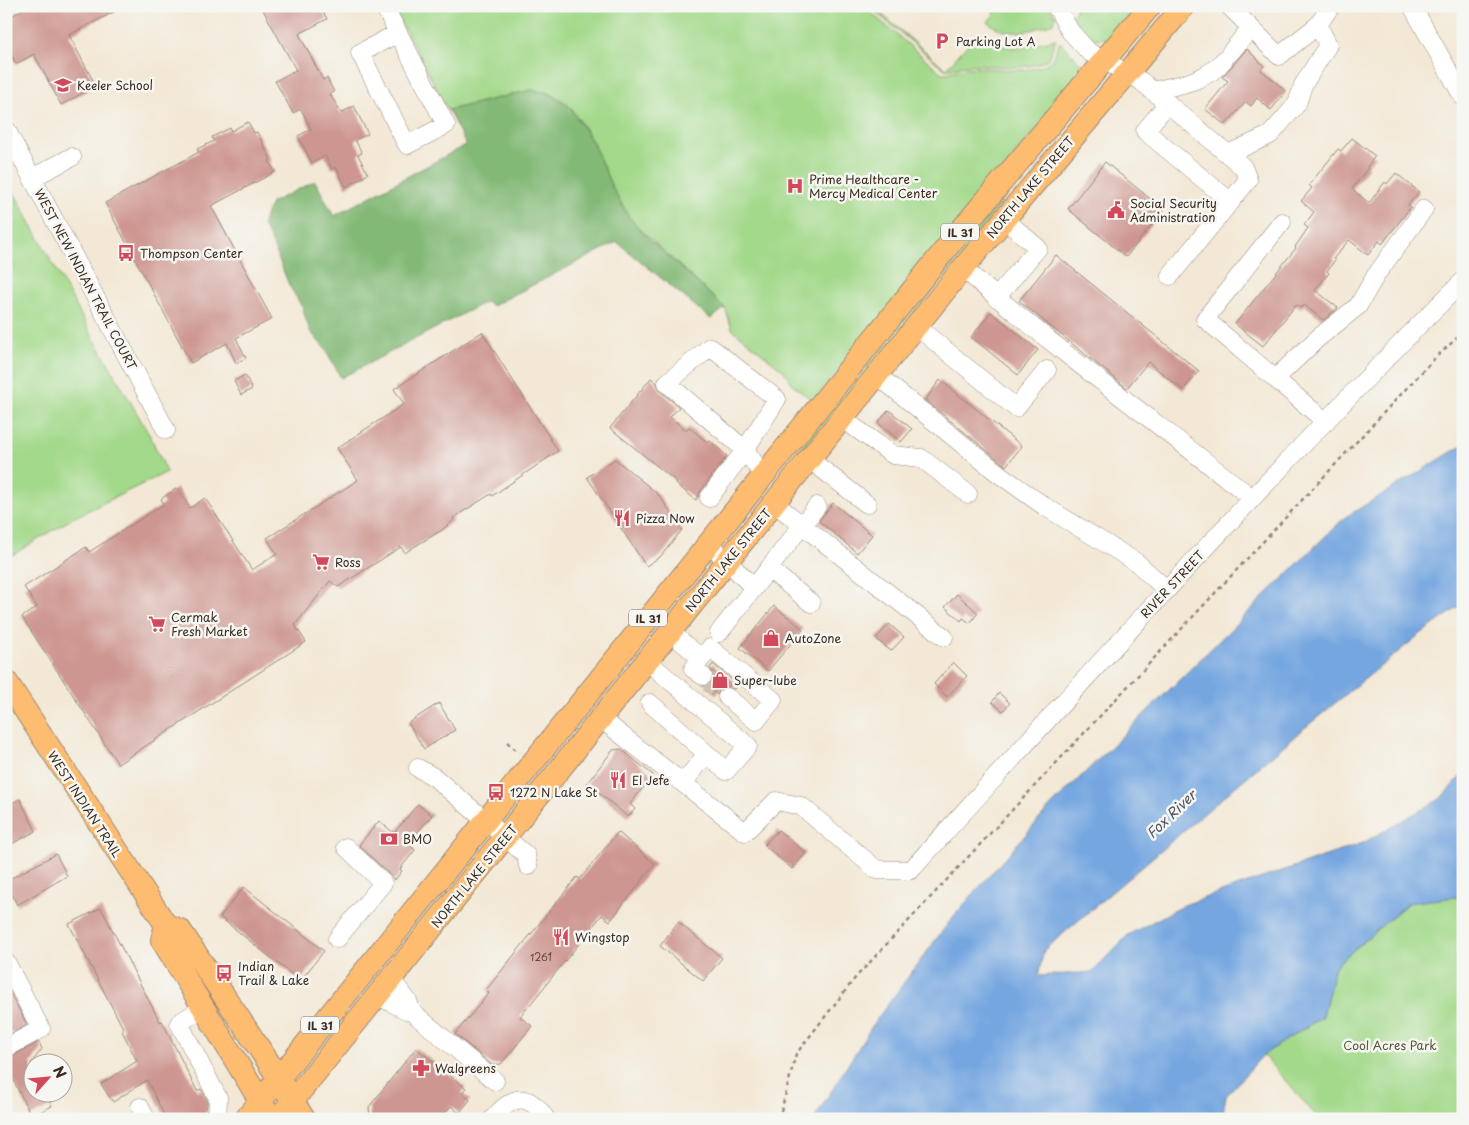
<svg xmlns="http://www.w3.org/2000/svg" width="1469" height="1125" font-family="'Playpen Sans',sans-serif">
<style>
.green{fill:#a3d98a;stroke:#6f8254}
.forest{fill:#82b976;stroke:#5e724a}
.water{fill:#74a6e0;stroke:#58687f}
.building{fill:#ce9690}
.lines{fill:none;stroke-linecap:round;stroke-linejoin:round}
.minor-tunnel{stroke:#cec2b0;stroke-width:18;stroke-dasharray:18 9;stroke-linecap:butt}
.minor-casing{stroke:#97897a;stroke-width:19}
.major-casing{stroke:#97897a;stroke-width:24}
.path{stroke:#97897a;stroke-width:2.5;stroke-dasharray:4 4;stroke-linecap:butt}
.minor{stroke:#fff;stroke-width:18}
.major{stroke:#febc70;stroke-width:22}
.labels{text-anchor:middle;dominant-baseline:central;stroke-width:5;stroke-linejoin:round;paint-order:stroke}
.number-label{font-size:10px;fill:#60453a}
.shield{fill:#f6f6f2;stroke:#73675e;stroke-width:1}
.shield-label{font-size:11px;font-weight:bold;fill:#3b2a1e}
.poi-label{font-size:12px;fill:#3b2a1e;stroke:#f6f6f2;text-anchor:start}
.street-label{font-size:12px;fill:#3b2a1e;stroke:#f6f6f2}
.park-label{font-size:12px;fill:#555639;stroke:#f6f6f2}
.water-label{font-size:14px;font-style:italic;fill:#4f5562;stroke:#f6f6f2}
</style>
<rect width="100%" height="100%" fill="#f6f6f2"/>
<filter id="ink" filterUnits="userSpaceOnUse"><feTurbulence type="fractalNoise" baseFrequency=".02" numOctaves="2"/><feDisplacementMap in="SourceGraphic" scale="10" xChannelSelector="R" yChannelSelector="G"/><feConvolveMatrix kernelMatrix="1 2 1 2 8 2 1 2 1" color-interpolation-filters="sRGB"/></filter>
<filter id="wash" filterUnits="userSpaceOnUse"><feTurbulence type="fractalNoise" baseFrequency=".0096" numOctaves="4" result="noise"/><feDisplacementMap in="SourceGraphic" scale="20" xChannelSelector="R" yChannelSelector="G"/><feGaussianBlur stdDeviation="1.12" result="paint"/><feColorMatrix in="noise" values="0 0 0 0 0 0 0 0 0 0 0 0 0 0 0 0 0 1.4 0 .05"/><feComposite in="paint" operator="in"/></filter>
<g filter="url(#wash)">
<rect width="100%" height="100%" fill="#f3e8d5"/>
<!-- green -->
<path class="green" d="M392 6H863L942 73C950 74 957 69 965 68 994 65 1025 78 1051 61L1060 42 1081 63 1082 74 813 401 793 385 784 371 732 329 725 308 639 228 629 217 612 187 593 143 585 129 570 107 562 100 549 93 531 90 448 110Z
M868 6H872L946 69 970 42 978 36 994 44 1014 48 1056 39 1048 59C1025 73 994 64 969 65 961 65 953 68 946 70Z
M986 6H1049L1056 17 1053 23C1030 31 1008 39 988 22L995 13Z
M1076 6H1139L1112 38C1104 38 1094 41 1088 36L1072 16 1076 10Z
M6 178 89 330 150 436 167 472 75 517 6 559Z
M1008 192 973 242 776 483C846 380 928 287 1008 192Z
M1463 896V1119H1319L1263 1055 1323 1016 1335 966 1408 902Z"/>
<!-- forest -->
<path class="forest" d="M531 90 549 93 570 107 593 143 612 187 629 217 649 239 725 308 711 319 617 242 492 306 487 301 341 378 326 350 310 331 302 307 289 285 273 245 263 225 265 216 271 203 315 181 334 216 466 145 448 110Z"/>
<!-- water -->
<path class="water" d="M1463 445V604L1419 635 1296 735 1044 950 1038 976 1092 972 1128 935 1184 905 1363 843 1440 799 1463 774V896L1408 903 1335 966 1323 1016 1263 1055 1226 1096 1222 1119H1044L1039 1114 1020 1119H814L874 1023 952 918 1051 806 1344 518Z"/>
<g id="blocks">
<!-- building -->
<path class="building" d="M29 6H125L69 35 96 86 61 105 34 54 16 64 6 45V19Z
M261 6H320L327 19 299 34 323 80 327 78 334 92 330 94 341 113 354 106 368 134 355 140 362 153 358 155 368 174 346 187 336 167 332 169 325 156 312 163 298 136 311 129 301 109 293 113 275 81 296 70Z
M1247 49 1264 66 1261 70 1286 91 1271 110 1257 98 1251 106 1246 102 1225 125 1205 109 1228 81 1222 77Z
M248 122 254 133 257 132 271 160 269 161 275 172 211 206 272 319 236 338 246 358 236 363 227 343 191 363 105 203 199 152 197 149 214 141 212 137 230 128 231 131Z
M1352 138 1375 156 1367 167 1368 168 1352 189 1369 203 1385 182 1387 184 1396 173 1419 192 1408 205 1411 207 1382 244 1379 241 1368 255 1349 240 1333 259 1335 260 1327 271 1329 273 1315 290 1338 308 1323 320 1304 305 1301 308 1296 305 1263 346 1235 324 1296 248 1295 247 1308 228 1304 225 1314 212 1301 201 1312 188 1309 185 1338 149 1341 151Z
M1105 162 1164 210 1126 257 1068 209Z
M1056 255 1199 371 1183 390 1148 362 1127 388 1019 301Z
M991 312 1038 350 1018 375 971 337Z
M482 332 558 451 492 496 491 494 453 518 454 520 442 530 412 548 405 553 401 547 338 587 330 581 295 625 306 642 118 764 22 617 37 607 24 587 86 547 89 552 164 504 161 499 177 488 190 508 205 498 252 570 277 554 267 538 358 480 337 448 404 404 394 389Z
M245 375 252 389 241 395 234 381Z
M651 378 657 383 660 391 679 407 670 417 686 430 689 427 708 443 710 441 727 456 700 492 696 500 676 484 677 482 610 428Z
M940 380 1022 446 1006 466 925 400Z
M889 410 912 429 901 442 878 423Z
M615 459 659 495 682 530 660 557 646 566 587 477Z
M833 503 872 535 857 553 819 521Z
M957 594 978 613 970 623 963 618 961 621 945 607Z
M774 606 803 629 768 671 740 648Z
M889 624 904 637 891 651 876 639Z
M953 662 967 676 947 697 934 684Z
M713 664 737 684 734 689 724 687 719 690 717 695 706 686 711 682 713 677V672L710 668Z
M999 693 1010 703 1003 711 992 702Z
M439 703 455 730 424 749 408 723Z
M621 749 653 775 630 804 635 809 628 817 587 783 613 750Z
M20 799 36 831 6 847V806Z
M418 804 432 815 408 844 415 850 400 869 402 871 395 880 359 845 379 821 394 833Z
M778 830 806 853 792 869 764 845Z
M618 832 655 864 610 921 602 915 520 1017 532 1026 501 1064 492 1065 455 1034 489 993 486 990 577 877 580 879Z
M56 854 67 876 17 905 6 881Z
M244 887 324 951 300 981 220 917Z
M101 908 160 1022 162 1021 197 1091 201 1089 207 1100 206 1119H166L147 1080 113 1102 101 1084 137 1061 122 1031 124 1030 69 924Z
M678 922 722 958 703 981 660 946Z
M6 985 27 1025 6 1036Z
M39 1042 42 1049 31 1063 32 1067V1092H45L52 1106 32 1116V1118L9 1071 6 1073V1059Z
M416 1048 466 1088 462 1093 470 1100 459 1113 451 1106 441 1119H370L369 1107Z"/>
</g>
</g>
<g filter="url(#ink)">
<use href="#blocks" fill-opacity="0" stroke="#97897a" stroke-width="1"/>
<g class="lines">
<!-- minor-tunnel -->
<path class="minor-tunnel" d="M703 676 727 697"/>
<!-- minor casing -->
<g class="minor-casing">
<path id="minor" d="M384 6 446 125 407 145 360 53 398 33
M1056 6 1070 31 1089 52 1141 81 1243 167 1248 180 1170 276
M1229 6 1279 56 1318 25
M1412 6 1463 97
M1230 53 1250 29
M1152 91C1178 85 1206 82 1224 60
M1168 103 1145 131 1231 202
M6 129 166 430
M1228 154 1270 135 1297 104 1303 85 1328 45 1318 25 1331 6
M32 178 72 157
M1282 222 1205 319 1326 422
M963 268C1056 350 1156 422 1252 498
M996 298 1038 248 1004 219
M916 326 1016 408 1047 370
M877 375 999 474 1044 506 1136 562 1167 590
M1275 379 1318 338 1358 306 1376 275 1424 209
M843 419 893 455 921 458 968 494
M809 459 867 504
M709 498 745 450 667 383 710 347 777 399 745 450 763 475
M774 503 944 637
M709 543 754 588
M769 569 811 603
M670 632 701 658
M719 633 817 506
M647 661 748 746 726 771 650 703
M703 676 693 669 710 648 773 700 756 721 727 697
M600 718 745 832 776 801 801 806 877 870H911C1092 671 1272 471 1463 281
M418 768 434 777 526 855 528 866
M683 783 707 754
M337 939 383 883 346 847
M6 962 41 1029 6 1048
M391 979 408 1001 412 1012
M377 997C390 999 399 1009 412 1012L495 1081
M203 1008 179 1023 218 1098 217 1119
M140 1107 146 1119
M493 1119C512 1095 528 1091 546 1119"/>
</g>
<!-- major casing -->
<g class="major-casing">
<path id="major" d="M6 681 166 925 180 930 267 1060 304 1119
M166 925 162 940 267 1112
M246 1119 961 230 1150 6
M278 1119 963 268 1184 6"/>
</g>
<!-- path -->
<path class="path" d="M507 742 519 753
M779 1119 796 1054 856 977 1433 360 1458 337 1463 336"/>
<!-- minor -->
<use href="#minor" class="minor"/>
<!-- major -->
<use href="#major" class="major"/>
</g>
</g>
<!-- icons -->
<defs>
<g id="parking-bare" transform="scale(1.35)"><path d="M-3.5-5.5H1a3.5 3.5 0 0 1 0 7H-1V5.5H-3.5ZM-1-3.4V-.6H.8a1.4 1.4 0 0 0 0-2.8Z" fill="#d1495b" stroke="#f6f6f2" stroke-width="2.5" paint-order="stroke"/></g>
<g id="school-bare" transform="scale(1.35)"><path d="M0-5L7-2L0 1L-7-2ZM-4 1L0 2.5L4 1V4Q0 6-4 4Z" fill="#d1495b" stroke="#f6f6f2" stroke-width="2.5" paint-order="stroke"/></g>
<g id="hospital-bare" transform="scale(1.35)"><path d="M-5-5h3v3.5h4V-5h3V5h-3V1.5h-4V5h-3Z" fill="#d1495b" stroke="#f6f6f2" stroke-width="2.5" paint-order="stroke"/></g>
<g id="civic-bare" transform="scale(1.35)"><path d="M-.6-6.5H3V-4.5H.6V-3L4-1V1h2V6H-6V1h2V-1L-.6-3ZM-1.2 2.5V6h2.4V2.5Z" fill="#d1495b" stroke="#f6f6f2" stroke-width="2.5" paint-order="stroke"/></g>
<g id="bus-bare" transform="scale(1.35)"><path d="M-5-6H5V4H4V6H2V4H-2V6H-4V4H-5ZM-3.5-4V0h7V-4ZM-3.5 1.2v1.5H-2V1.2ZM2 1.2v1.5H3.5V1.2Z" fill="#d1495b" stroke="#f6f6f2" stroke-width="2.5" paint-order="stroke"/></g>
<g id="restaurant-bare" transform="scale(1.35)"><path d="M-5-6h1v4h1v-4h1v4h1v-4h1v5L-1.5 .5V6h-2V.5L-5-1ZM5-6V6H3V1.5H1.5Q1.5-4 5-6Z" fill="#d1495b" stroke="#f6f6f2" stroke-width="2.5" paint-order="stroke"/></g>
<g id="supermarket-bare" transform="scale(1.35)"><path d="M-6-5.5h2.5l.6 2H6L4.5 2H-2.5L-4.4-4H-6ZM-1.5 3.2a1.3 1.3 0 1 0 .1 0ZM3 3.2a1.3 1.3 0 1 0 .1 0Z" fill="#d1495b" stroke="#f6f6f2" stroke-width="2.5" paint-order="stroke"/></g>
<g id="shop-bare" transform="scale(1.35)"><path d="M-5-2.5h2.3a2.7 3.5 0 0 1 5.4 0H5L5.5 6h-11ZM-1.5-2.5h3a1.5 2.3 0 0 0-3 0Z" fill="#d1495b" stroke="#f6f6f2" stroke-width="2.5" paint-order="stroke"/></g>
<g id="bank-bare" transform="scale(1.35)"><path d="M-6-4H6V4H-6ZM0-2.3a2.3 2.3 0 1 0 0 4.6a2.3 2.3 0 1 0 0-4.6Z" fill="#d1495b" stroke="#f6f6f2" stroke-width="2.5" paint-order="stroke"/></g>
<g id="pharmacy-bare" transform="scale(1.35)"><path d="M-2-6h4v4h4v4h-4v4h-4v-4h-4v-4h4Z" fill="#d1495b" stroke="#f6f6f2" stroke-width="2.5" paint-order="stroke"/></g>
</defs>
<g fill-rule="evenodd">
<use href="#parking-bare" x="942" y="41"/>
<use href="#school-bare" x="63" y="85"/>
<use href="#hospital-bare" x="795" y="186"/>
<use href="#civic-bare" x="1116" y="210"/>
<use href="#bus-bare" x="126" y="253"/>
<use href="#restaurant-bare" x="622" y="518"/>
<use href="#supermarket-bare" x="321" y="562"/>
<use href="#supermarket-bare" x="157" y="624"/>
<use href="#shop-bare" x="771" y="638"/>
<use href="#shop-bare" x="720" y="680"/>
<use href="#restaurant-bare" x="618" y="780"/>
<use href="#bus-bare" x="496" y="792"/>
<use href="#bank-bare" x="389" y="839"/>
<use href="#restaurant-bare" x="561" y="937"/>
<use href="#bus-bare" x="224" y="973"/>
<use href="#pharmacy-bare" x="421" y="1068"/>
</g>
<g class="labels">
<!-- number labels -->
<g class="number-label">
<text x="541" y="956">1261</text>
</g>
<!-- shield labels -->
<g class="shield">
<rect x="941" y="223.5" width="38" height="17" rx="4"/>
<rect x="629" y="609.5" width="38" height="17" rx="4"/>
<rect x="301" y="1016.5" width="38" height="17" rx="4"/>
</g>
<g class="shield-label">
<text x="960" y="232">IL 31</text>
<text x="648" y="618">IL 31</text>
<text x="320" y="1025">IL 31</text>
</g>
<!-- poi labels -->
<g class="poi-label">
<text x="956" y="41">Parking Lot A</text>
<text x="77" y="85">Keeler School</text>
<text x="809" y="179">Prime Healthcare -<tspan x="809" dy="14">Mercy Medical Center</tspan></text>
<text x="1130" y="203">Social Security<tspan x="1130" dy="14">Administration</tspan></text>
<text x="140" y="253">Thompson Center</text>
<text x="636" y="518">Pizza Now</text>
<text x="335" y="562">Ross</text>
<text x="171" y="617">Cermak<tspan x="171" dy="14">Fresh Market</tspan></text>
<text x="785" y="638">AutoZone</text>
<text x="734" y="680">Super-lube</text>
<text x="632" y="780">El Jefe</text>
<text x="510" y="792">1272 N Lake St</text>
<text x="403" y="839">BMO</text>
<text x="575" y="937">Wingstop</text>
<text x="238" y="966">Indian<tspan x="238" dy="14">Trail &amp; Lake</tspan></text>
<text x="435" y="1068">Walgreens</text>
</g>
<!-- street labels -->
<g class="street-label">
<text transform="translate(1030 187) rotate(-50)">NORTH LAKE STREET</text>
<text transform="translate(86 279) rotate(62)">WEST NEW INDIAN TRAIL COURT</text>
<text transform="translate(728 560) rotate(-51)">NORTH LAKE STREET</text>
<text transform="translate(1172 584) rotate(-47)">RIVER STREET</text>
<text transform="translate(85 804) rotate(57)">WEST INDIAN TRAIL</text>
<text transform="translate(474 876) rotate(-51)">NORTH LAKE STREET</text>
</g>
<!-- park labels -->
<g class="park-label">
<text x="1390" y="1045">Cool Acres Park</text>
</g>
<!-- water labels -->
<g class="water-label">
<text transform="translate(1171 814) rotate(-44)">Fox River</text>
</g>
</g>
<!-- margin -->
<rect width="1469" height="1125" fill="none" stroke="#f6f6f2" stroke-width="25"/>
<!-- north arrow -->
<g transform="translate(48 1078) rotate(63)"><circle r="24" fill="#f6f6f2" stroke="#aba49d"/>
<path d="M0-4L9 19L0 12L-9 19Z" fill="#d1495b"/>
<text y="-8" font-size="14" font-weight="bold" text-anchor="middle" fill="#3b2a1e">N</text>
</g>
</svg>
